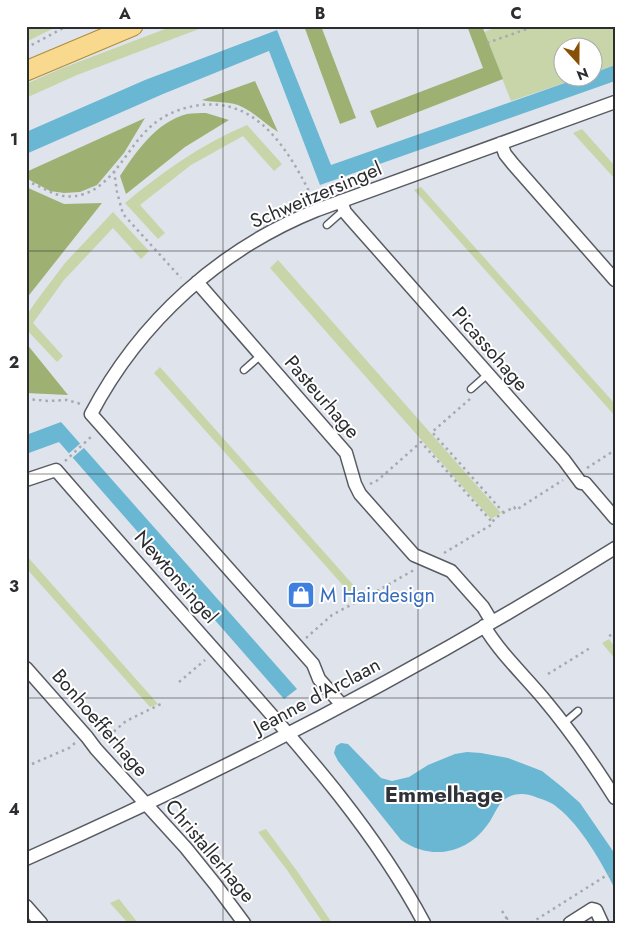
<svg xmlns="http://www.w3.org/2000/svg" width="641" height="949" font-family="Jost,sans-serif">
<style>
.green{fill:#c7d5a9}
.forest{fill:#9eb173}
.water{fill:#6ab7d3}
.pier{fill:#dfe3eb}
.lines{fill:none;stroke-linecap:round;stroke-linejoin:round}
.service-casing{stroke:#585b62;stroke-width:9}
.minor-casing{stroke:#585b62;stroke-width:15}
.primary-casing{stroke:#ae8d3c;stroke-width:21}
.path{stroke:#a6a9af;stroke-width:2.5;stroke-dasharray:2.5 4;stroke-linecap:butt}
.service{stroke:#fff;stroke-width:6}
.minor{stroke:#fff;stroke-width:12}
.primary{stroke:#f8d98e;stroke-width:19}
.grid{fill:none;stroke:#2b2d30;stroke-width:1;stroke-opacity:0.55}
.labels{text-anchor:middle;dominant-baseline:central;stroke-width:4;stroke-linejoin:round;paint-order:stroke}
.street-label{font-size:20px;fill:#2b2d30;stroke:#fff}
.shop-label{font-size:20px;fill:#366cbe;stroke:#fff;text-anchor:start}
.quarter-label{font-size:22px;font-weight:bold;fill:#2f3238;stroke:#fff}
.neatline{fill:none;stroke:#2b2d30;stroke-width:2}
.grid-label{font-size:16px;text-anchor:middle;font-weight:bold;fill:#2b2d30}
</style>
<rect width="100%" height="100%" fill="#dfe3eb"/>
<!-- green -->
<path class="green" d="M26 26H58L26 42Z
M173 26H207L77 75 26 98V84L60 69Z
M500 26H615V65L594 73V48H564V78H579L511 101 484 32Z
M247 125 282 164 274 171 243 136 191 165 140 205 165 233 158 239 125 203C162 172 202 144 247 125Z
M582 129 615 166V179L573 133Z
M421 187 615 404V416L414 190Z
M113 212 149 251 141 259 113 228 64 280 33 323 63 356 57 362 26 329V316L37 300 65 263Z
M278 260 501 513 491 519 270 268Z
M160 367 363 596 356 600 154 373Z
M26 555 158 704 150 707 26 568Z
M609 639 615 647V659L602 643Z
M266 829 297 871 332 923H323L287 870 258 832Z
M119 899 138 923H128L110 903Z"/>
<!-- forest -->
<path class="forest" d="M304 26H321L356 118 340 124Z
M467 26H482L503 79 377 128 370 111 483 68Z
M255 81 278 132C265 124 253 111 238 105 226 101 214 103 202 100Z
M206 113 229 120 185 147 126 194 120 176C136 152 156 122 187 114 193 113 200 113 206 113Z
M145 118 124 153 97 185 80 192 64 193 50 191 26 178V172Z
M26 187 64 204 102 203 26 299Z
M26 343 68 395 26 393Z"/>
<!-- water -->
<path class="water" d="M277 30 331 165 579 78H594V73L615 65V81L320 185 269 51 163 94 26 154V132L145 80Z
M61 422 297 689 284 699 59 442 26 454V435Z
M341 743 348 744 381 778 392 781 409 777 428 765 455 754 467 752 481 753 508 758 542 771 562 787 580 803 615 854V889C602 863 581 826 558 808 553 803 545 800 538 798 527 793 515 792 505 799 497 805 494 816 488 824 467 854 431 861 401 840L338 761 334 753 336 746Z"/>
<!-- pier -->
<path class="pier" d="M82 442 86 446 71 459 67 455Z"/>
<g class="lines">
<!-- service casing -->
<g class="service-casing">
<path id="service" d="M327 225 344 210
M244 370 261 355
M471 389 488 374
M563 724 578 711"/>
</g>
<!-- minor casing -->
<g class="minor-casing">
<path id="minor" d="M501 143 505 154 513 164 615 280
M341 201 345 212 351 219 564 460 581 483H585L615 518
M197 282 346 453 355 484 360 494 414 555 451 571 483 607 492 622
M26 480 56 470C114 537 174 604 233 671 303 750 374 829 424 923
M484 626C500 653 523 674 543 698 569 729 593 763 615 798
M26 668 87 737 96 749 186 848 215 884 244 923
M342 705 319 679 313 664 91 414C140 321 220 249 317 210L615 102
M26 859C229 769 427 666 615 548
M26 906 41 923
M570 923 592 909 596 910 602 923"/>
</g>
<!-- primary casing -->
<g class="primary-casing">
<path id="primary" d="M26 71 133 26"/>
</g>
<!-- path -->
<path class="path" d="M487 43 535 26
M26 48 67 26
M114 171 117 192 123 214 181 278
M26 181C48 188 58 202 84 194 113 185 128 147 150 127 162 116 178 109 194 106 257 94 289 151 313 199
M26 399 49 401 67 400 81 404
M470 399 432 432 504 513
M65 461 92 436
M587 468 615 450
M370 484 378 480 421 442 492 522
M444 553 491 525C494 516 506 512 514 507L516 510 563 480
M377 591 414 570
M609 636 615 633
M306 638 332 615 358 601
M548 674 590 648
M179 682 205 660
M104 740 126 721 161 704
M32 764 69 748 75 743
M502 911 507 919
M501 923 508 918
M531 923 615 870"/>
<!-- service -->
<use href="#service" class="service"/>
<!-- minor -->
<use href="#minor" class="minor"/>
<!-- primary -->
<use href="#primary" class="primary"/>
</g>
<!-- grid -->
<path class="grid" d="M223 26V923M418 26V923M26 251H615M26 474H615M26 698H615"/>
<!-- icons -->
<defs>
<g id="shop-square" transform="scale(1.4375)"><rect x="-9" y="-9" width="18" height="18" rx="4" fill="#3f7fe0" stroke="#fff"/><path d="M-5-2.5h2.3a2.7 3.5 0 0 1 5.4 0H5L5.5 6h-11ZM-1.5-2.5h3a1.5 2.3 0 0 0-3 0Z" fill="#fff"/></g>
</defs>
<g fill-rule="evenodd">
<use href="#shop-square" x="301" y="595"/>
</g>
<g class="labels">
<!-- street labels -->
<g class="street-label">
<text transform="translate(316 195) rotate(-23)">Schweitzersingel</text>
<text transform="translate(490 349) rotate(49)">Picassohage</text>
<text transform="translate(322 397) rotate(49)">Pasteurhage</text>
<text transform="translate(176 577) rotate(49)">Newtonsingel</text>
<text transform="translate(317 696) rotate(-28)">Jeanne d'Arclaan</text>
<text transform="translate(100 723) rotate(49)">Bonhoefferhage</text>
<text transform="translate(210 851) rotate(50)">Christallerhage</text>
</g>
<!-- shop labels -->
<g class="shop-label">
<text x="320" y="595">M Hairdesign</text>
</g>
<!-- quarter labels -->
<g class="quarter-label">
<text x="444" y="794">Emmelhage</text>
</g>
</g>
<!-- border -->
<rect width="641" height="949" fill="none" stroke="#ffffff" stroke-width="55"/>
<!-- north arrow -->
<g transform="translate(578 62) rotate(159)"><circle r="24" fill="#ffffff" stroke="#aaabac"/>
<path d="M0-4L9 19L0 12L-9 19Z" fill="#885004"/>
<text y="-8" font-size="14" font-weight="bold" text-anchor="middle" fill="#2b2d30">N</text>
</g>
<rect x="28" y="28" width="586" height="894" class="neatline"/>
<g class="grid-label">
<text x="125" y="19">A</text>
<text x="320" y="19">B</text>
<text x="516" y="19">C</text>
<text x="14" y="145">1</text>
<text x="14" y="368">2</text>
<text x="14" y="592">3</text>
<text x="14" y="815">4</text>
</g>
</svg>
